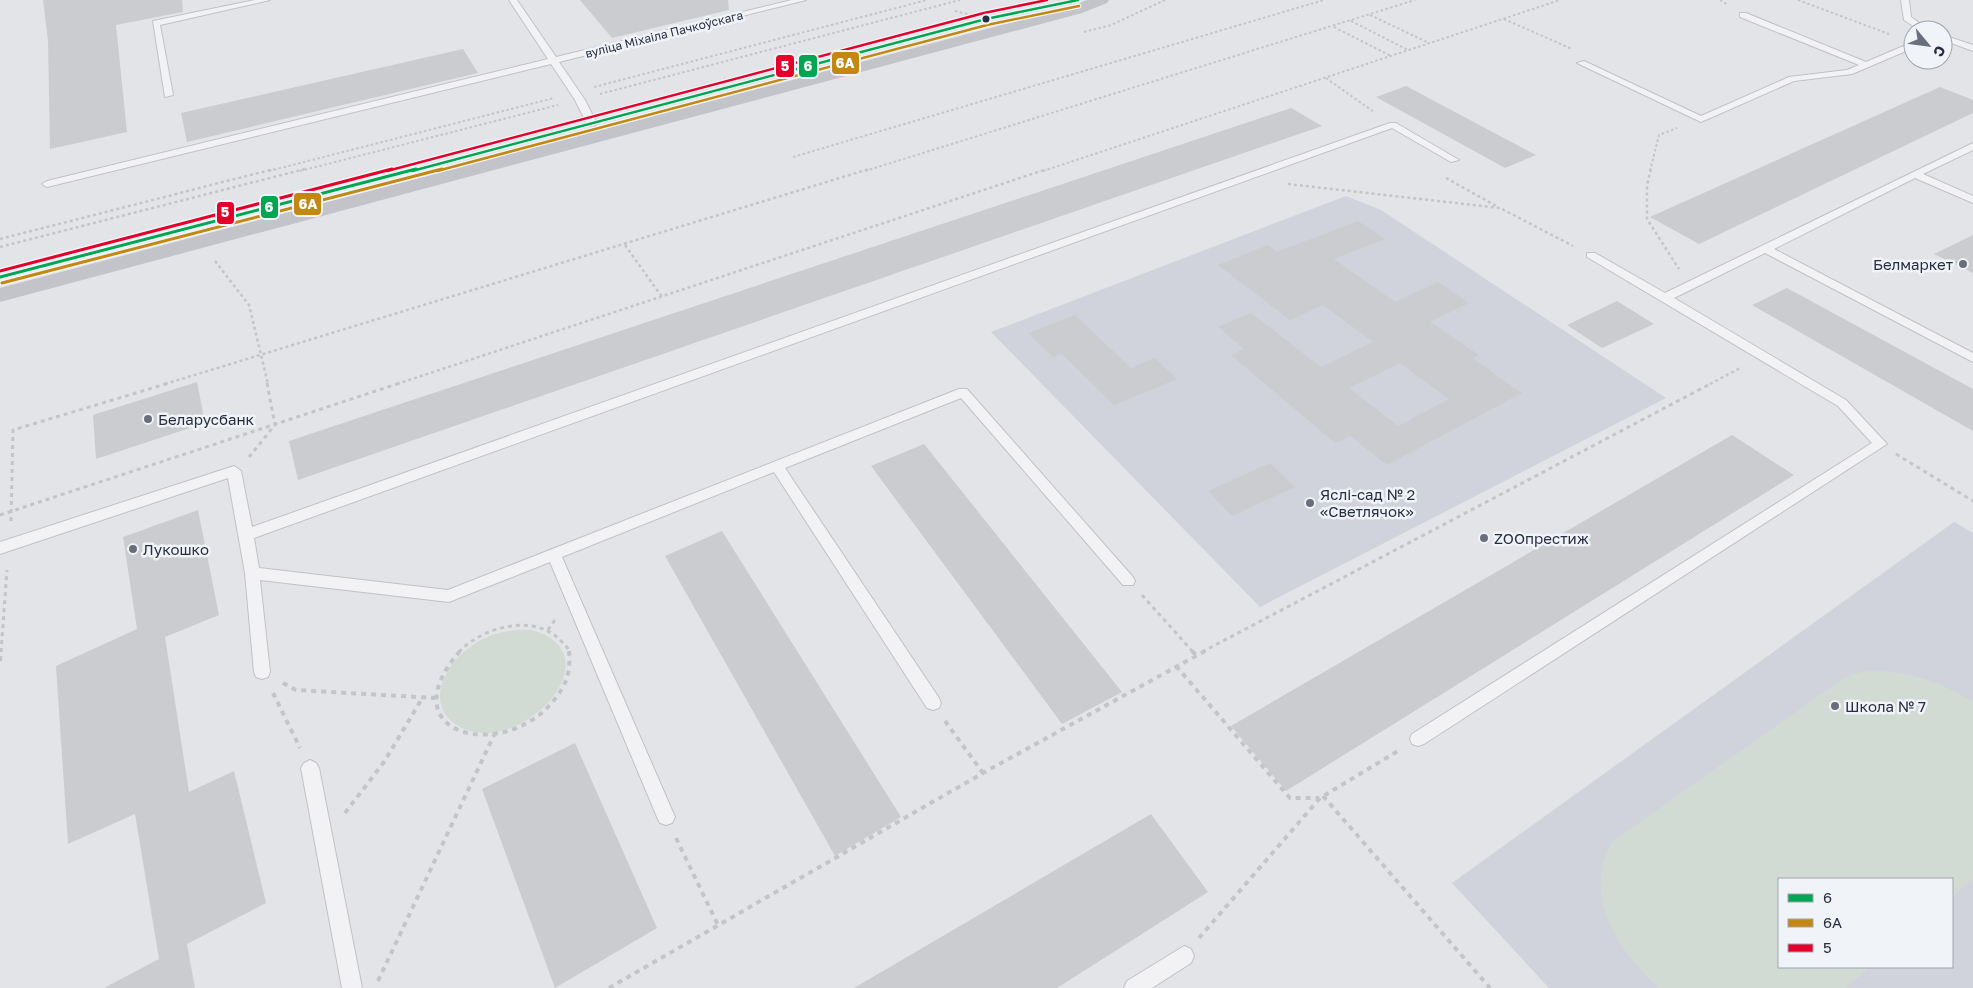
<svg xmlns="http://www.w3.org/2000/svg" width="1973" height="988" font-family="'Golos Text',sans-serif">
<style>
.built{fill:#d0d3db;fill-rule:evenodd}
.green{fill:#d2dbd3}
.building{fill:#cbccd0;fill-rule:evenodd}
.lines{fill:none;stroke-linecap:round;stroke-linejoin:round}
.lane-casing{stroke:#c0c2c6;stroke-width:2}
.path-far3{stroke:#c3c5c9;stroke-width:2;stroke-dasharray:2.5 2.5;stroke-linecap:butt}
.path-far2{stroke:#c3c5c9;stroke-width:2.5;stroke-dasharray:3 3;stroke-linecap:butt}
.path-far1{stroke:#c3c5c9;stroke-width:3;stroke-dasharray:4 4;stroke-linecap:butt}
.path{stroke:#c3c5c9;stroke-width:4;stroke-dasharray:5 5;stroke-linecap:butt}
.lane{fill:#f2f2f4;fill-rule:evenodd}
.secondary{fill:#c3c4ca;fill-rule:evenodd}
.bus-1-far1-casing{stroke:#f0f3f7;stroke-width:5}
.bus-1-casing{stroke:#f0f3f7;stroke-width:6}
.bus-2-far1-casing{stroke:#f0f3f7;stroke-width:5}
.bus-2-casing{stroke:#f0f3f7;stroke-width:6}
.bus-3-far1-casing{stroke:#f0f3f7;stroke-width:5}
.bus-3-casing{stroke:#f0f3f7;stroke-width:6}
.bus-1-far1{stroke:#00a651;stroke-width:2.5}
.bus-1{stroke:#00a651;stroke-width:3}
.bus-2-far1{stroke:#c38811;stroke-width:2.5}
.bus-2{stroke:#c38811;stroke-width:3}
.bus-3-far1{stroke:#e4002b;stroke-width:2.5}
.bus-3{stroke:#e4002b;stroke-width:3}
.bus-dot{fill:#282f43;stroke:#f0f3f7;stroke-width:2}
.poi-dot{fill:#696e7d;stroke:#f0f3f7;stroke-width:2}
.labels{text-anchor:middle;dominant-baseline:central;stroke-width:5;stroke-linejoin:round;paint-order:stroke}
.far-street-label{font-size:12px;fill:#282f43;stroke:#f0f3f7}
.poi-label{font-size:15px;fill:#282f43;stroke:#f0f3f7;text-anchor:start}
.line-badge{stroke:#f0f3f7;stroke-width:2}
.badge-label{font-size:14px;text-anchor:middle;font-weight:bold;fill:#fff}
</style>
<rect width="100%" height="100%" fill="#e2e4e8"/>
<!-- built -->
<path class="built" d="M1346 196 1381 210 1666 398 1260 607 991 332Z
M1954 522 1973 533V988H1549L1452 883ZM1779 879H1952V967H1779Z"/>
<!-- green -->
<path class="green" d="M531 630C618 653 521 759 460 727 422 706 445 663 473 645 491 633 510 629 531 630Z
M1869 671C1906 670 1942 682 1973 702V879L1952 897V879H1779V967H1870L1845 988H1659C1618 950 1581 897 1612 842L1841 680 1853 674Z"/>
<!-- building -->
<path class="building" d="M43 0H182L183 12 116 25 127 132 50 149 48 41Z
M580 0H728L729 10 612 38Z
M463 49 478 73 187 142 181 113Z
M1406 86 1536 155 1505 168 1376 97Z
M1940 87 1973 100V113L1699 244 1650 217Z
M1291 108 1322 126 298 480 289 441Z
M1358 221 1385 239 1334 259 1395 302 1438 282 1469 303 1430 322 1479 355 1472 358 1522 393 1387 465 1350 436 1335 443 1231 355 1244 349 1218 327 1251 313 1321 367 1373 342 1323 305 1290 320 1218 265 1268 245 1277 252ZM1400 363 1449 399 1398 426 1349 388Z
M1973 235V273L1934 254Z
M1787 288 1973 389V431L1752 305Z
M1617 301 1654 324 1602 348 1567 325Z
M1075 315 1131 368 1155 358 1177 379 1114 405 1062 354 1053 357 1028 333Z
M197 382 205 423 96 459 93 415Z
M1732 435 1794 475 1286 791 1231 726Z
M924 444 1122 692 1062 724 871 466Z
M1270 463 1295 487 1232 516 1208 491Z
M198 510 219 615 165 637 189 792 234 771 266 903 187 944 195 988H104L159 959 135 814 68 844 56 666 137 629 123 537Z
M722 531 901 817 835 856 665 556Z
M575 743 657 928 555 988 482 789Z
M1151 814 1208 892 1057 988H854Z"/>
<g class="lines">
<!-- lane casing -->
<g class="lane-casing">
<path id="lane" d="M255 0H270L160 25 173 95 165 97 153 21Z
M509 0H517L556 57 792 0H806L559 62 585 100 597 124 592 127 587 124 575 100 551 64 47 187 42 184 47 181 548 59Z
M1901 0H1909L1911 17 1929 30H1919L1904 20Z
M1740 13H1746L1866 62 1913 42V48L1852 74 1794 81 1701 122 1577 63 1584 61 1701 116 1789 77 1847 70 1859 65 1740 17Z
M1943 35 1973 45V51L1943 40Z
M1390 123H1396L1459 160 1451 162 1392 128 254 538 259 568 448 590 959 389H967L1133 577 1135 581 1133 585H1123L961 398 785 468 939 698 941 703 939 708 933 710 927 708 774 472 562 557 675 817 672 823 666 825 660 823 657 817 550 562 449 602 260 580 270 672 268 677 262 679 256 677 254 672 245 573 228 478 0 554V542L234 466 241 471 252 527Z
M1973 143V150L1923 174 1973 196V203L1915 178 1774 249 1973 353V362L1765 253 1674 298 1846 400 1887 444 1424 744 1418 746 1412 744 1410 739 1412 734 1872 443 1838 406 1587 257V253H1595L1665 293Z
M310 760 316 763 319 768 362 988H342L301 768 304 763Z
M1184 946 1191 949 1194 956 1191 963 1152 988H1124L1127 981Z"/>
</g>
<!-- path-far3 -->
<path class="path-far3" d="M1720 0 1728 5
M1798 0 1889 34
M955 11 971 15
M1370 15 1429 43
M1504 19 1572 49
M1351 21 1408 50
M1334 27 1391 56
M1084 32 1111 25 1165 0
M1326 78 1374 112
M594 87 927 0
M600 94 960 0
M793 157 1324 0
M269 171 554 98
M300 171 558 105
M865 171 1415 0
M1043 171 1560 0
M1650 171 1659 135 1677 128"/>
<!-- path-far2 -->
<path class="path-far2" d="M1651 169 1647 185V219L1679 269
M1446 178 1498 207
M1288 184 1500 208 1573 246
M0 239 274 169
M625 245 662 297
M0 247 305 169
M215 261 249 305 268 384
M165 384 869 169
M397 384 1047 169
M1710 384 1742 367"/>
<!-- path-far1 -->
<path class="path-far1" d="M1896 454 1973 501
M249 457 275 425 267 383
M0 515 400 383
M11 521 13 430 169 383
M1142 595 1193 652
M548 630 556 618
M1 652 7 570
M459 652C482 627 534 613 560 640 564 644 568 647 569 652
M1202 652 1712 383"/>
<!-- path -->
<path class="path" d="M460 651C386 736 505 763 554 700 567 684 571 671 569 651
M1192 651 1197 656
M0 661 1 651
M1176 666 1290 798H1319
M283 683 296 690 435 698
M273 693 300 748
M945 721 983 773
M1323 796 1490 988
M345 813 384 762 423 697
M676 838 718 925
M1199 938 1320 798 1398 751
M378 981 494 735
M609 988 983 773 1205 651"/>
<!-- lane -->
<use href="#lane" class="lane"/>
<!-- secondary -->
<path class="secondary" d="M1087 0H1109L1107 3 1082 13 0 302V288L1070 7Z"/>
<!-- bus-1-far1 casing -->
<g class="bus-1-far1-casing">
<path id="bus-1-far1" d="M412 171 986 19 1078 0"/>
</g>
<!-- bus-1 casing -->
<g class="bus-1-casing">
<path id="bus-1" d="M0 277 416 169"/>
</g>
<!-- bus-2-far1 casing -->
<g class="bus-2-far1-casing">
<path id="bus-2-far1" d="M437 171 987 25 1079 6"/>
</g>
<!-- bus-2 casing -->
<g class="bus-2-casing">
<path id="bus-2" d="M2 283 442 169"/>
</g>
<!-- bus-3-far1 casing -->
<g class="bus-3-far1-casing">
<path id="bus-3-far1" d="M387 171 984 13 1047 0"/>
</g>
<!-- bus-3 casing -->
<g class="bus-3-casing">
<path id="bus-3" d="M0 271 392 169"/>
</g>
<!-- bus-1-far1 -->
<use href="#bus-1-far1" class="bus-1-far1"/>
<!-- bus-1 -->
<use href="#bus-1" class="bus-1"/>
<!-- bus-2-far1 -->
<use href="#bus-2-far1" class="bus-2-far1"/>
<!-- bus-2 -->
<use href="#bus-2" class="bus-2"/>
<!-- bus-3-far1 -->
<use href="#bus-3-far1" class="bus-3-far1"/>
<!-- bus-3 -->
<use href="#bus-3" class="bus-3"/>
</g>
<!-- markers -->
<circle class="bus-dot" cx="986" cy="19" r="4.5"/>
<g class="poi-dot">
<circle cx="1963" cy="264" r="5"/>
<circle cx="148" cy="419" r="5"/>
<circle cx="1310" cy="503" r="5"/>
<circle cx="1484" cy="538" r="5"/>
<circle cx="133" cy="549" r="5"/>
<circle cx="1835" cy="706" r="5"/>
</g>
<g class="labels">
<!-- far-street labels -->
<g class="far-street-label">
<text transform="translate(664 34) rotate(-14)">вуліца Міхаіла Пачкоўскага</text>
</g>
<!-- poi labels -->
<g class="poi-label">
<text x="1953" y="264" text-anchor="end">Белмаркет</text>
<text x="158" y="419">Беларусбанк</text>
<text x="1320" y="494">Яслі-сад № 2<tspan x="1320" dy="17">«Светлячок»</tspan></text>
<text x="1494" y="538">ZOOпрестиж</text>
<text x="143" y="549">Лукошко</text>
<text x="1845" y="706">Школа № 7</text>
</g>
</g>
<g class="line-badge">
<rect x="831" y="51" width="29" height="24" rx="5" fill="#c38811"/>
<rect x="775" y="54" width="20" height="24" rx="5" fill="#e4002b"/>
<rect x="798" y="54" width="20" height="24" rx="5" fill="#00a651"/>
<rect x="293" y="192" width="29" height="24" rx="5" fill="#c38811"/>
<rect x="260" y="195" width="19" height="24" rx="5" fill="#00a651"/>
<rect x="216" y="201" width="19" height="24" rx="5" fill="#e4002b"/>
</g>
<g class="badge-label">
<text x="845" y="68">6А</text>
<text x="785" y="71">5</text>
<text x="808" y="71">6</text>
<text x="308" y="209">6А</text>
<text x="269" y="212">6</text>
<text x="225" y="217">5</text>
</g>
<!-- legend -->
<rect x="1778" y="878" width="175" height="90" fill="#f0f3f7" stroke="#a0a5af"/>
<rect x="1788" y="894" width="25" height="8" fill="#00a651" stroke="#a0a5af"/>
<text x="1823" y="903" font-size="15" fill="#282f43">6</text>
<rect x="1788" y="919" width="25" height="8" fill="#c38811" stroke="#a0a5af"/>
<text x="1823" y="928" font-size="15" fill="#282f43">6А</text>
<rect x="1788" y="944" width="25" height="8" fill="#e4002b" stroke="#a0a5af"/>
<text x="1823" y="953" font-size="15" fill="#282f43">5</text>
<!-- north arrow -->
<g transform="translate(1928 45) rotate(119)"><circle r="24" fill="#f0f3f7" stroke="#a0a5af"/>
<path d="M0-4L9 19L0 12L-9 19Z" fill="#696e7d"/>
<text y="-8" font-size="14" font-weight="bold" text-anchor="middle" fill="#282f43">С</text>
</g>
</svg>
